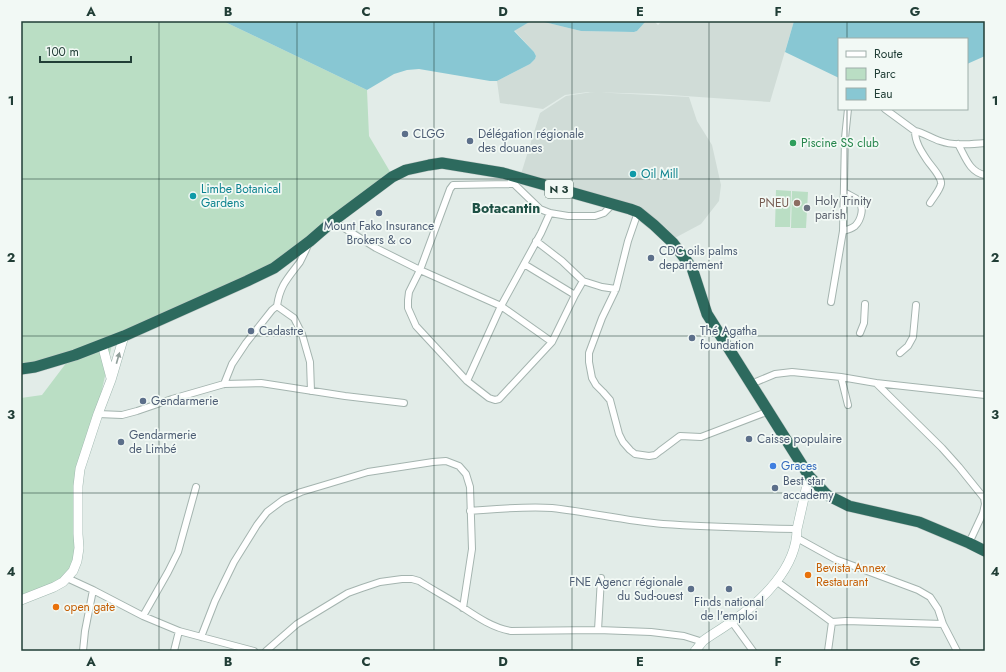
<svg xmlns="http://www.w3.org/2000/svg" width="1006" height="672" font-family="Jost,sans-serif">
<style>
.built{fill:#d0dcd7}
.green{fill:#badec4}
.water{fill:#88c7d3}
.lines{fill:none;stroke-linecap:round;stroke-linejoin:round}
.street-casing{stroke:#a4b4af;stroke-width:8}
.secondary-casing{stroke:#a0b8b0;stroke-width:10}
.highway-casing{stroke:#c1c9c7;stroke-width:12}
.street{stroke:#fff;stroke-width:6}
.secondary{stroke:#fff;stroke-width:9}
.highway{stroke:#2d6a5e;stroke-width:11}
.oneway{fill:#909e9a}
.grid{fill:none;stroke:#213e36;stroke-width:1;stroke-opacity:0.55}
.service-dot{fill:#5c6f8a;stroke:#f2f9f5;stroke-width:1.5}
.leisure-dot{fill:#2e9e5b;stroke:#f2f9f5;stroke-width:1.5}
.culture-dot{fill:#0f9aa8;stroke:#f2f9f5;stroke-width:1.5}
.education-dot{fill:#8d6e63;stroke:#f2f9f5;stroke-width:1.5}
.worship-dot{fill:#6b7280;stroke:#f2f9f5;stroke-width:1.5}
.shop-dot{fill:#3f7fe0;stroke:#f2f9f5;stroke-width:1.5}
.food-dot{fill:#e8710a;stroke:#f2f9f5;stroke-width:1.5}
.labels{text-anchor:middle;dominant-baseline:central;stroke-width:3.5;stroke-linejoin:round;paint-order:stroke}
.shield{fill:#f2f9f5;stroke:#60766f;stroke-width:1}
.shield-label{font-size:11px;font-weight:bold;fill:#213e36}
.service-label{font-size:12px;fill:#4e5e75;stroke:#f2f9f5;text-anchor:start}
.leisure-label{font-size:12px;fill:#27864d;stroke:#f2f9f5;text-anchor:start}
.culture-label{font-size:12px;fill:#0d838f;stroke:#f2f9f5;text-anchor:start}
.worship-label{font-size:12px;fill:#5b616d;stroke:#f2f9f5;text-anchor:start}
.education-label{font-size:12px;fill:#785e54;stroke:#f2f9f5;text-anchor:end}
.shop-label{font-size:12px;fill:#366cbe;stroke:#f2f9f5;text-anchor:start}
.food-label{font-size:12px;fill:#c56008;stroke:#f2f9f5;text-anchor:start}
.quarter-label{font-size:14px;font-weight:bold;fill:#1d5044;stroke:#f2f9f5}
.neatline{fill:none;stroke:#213e36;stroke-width:1.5}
.grid-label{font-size:13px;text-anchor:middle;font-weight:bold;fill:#213e36}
</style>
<rect width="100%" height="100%" fill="#e2ece8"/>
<!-- built -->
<path class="built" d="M531 21H540L581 31 634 32 637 31 646 21H654L658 25 662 21H794L770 102 656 94 588 92 565 95 543 109 500 103 497 81 530 64 535 59 536 56 534 52 514 30Z
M592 92 689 97 697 121 712 145 721 185 719 201 701 224 671 240 655 224 521 174 540 113 566 96Z"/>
<!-- green -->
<path class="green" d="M21 21H223L367 90 369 136 392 175 271 268 113 340 97 412 76 475V560L67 577 21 598V398L42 395 73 354 21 369Z
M776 190 791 191 790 227H775Z
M792 191 808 192 806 228H791Z"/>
<!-- water -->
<path class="water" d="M223 21H531L514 31 534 52 536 56 535 59 530 64 497 81H490L419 69 407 70 394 74 367 90Z
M540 21H646L637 31 634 32 581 31Z
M794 21H985V56L967 64V39H839V78L785 52Z"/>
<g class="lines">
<!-- street casing -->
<g class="street-casing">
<path id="street" d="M885 109 915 131C924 133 931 138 940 141 954 146 970 144 985 143
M915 131C915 142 921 151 927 160 931 166 942 177 941 184 940 190 933 198 930 203
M958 144C965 156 969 172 985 175
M511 181 540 209 550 213 568 216H595L604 213 613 204
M513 184 453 185 450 189 420 270 409 292 408 300V308L416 326 467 381 489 398 495 400 499 399 552 342 575 295 583 281 602 287 616 289
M638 212 628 241 616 289 602 318 589 353V362L592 378 596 385 603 392 610 400 619 434 623 442 630 450 635 454 649 456 655 455 660 451 680 436 701 437 769 411
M333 221 376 248 420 270 501 306 552 342
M843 231C847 230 851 229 855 226 861 220 865 207 858 200 854 197 849 195 844 192
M536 241 562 261 583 281
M524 264 575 295
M831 302 843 231 845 138 848 109
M277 306 294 318 302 334 310 362 311 391
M860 333 864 323 865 304
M900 353 908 346 913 337 916 305
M841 377 848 405
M467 381 501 306 541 233 550 213
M876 383 985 395
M224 384 232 364 246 343 272 310 277 306C280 285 288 278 300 262 303 256 306 250 308 245
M751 384 775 374 792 372 841 377 876 383 942 448 959 467 984 498 985 504 983 513 969 543
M98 414 122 415 137 411 172 399 224 384 261 383 345 396 404 403
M470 511C497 509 525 506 552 508 589 512 626 521 663 524 708 527 752 528 797 529
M797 538 835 559 918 590 930 597 938 609 943 624
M67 578 93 590 143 616 179 631 254 651
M776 581 832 622 846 621 943 624 957 651
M143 616 168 572 178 552 196 487
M732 622 753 651
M598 630 601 578
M201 637 215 601 234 562 257 525 267 512 283 500 301 492 368 472 433 462 446 461 459 466 466 474 470 487 472 549 463 608
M83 651 85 631 93 590
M174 651 179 631
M266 651 297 624 348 593 362 588 380 582 402 579H412L419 581C433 590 448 598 462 607 477 617 493 628 511 631L598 630 651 632 684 636 703 642
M828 651 832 622"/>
</g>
<!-- secondary casing -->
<g class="secondary-casing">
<path id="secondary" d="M102 344 111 378
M21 600 54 587 63 582 73 571 77 561 79 548 78 534V486L80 469 98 414 111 380 124 336
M695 651C698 648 700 644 703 641 712 634 722 629 731 622 761 602 797 568 797 529L809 476"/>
</g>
<!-- highway casing -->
<g class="highway-casing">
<path id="highway" d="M21 369 35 367 75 355 124 336 247 281 274 268 310 241 333 221 392 177 406 170 429 165 442 163 503 173 630 209 638 212 654 225 673 243 692 268 707 314 809 476 827 495 849 506 919 522 969 543 985 551"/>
</g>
<!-- street -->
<use href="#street" class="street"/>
<!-- secondary -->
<use href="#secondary" class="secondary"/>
<!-- highway -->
<use href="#highway" class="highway"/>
</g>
<!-- one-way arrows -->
<defs><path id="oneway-solid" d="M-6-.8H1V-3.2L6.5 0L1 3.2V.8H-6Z"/></defs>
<use class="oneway" href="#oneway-solid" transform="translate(118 358) rotate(-74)"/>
<!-- grid -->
<path class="grid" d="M159 21V651M297 21V651M434 21V651M572 21V651M709 21V651M847 21V39M847 109V651M21 179H985M21 336H985M21 493H985"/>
<!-- markers -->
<g class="service-dot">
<circle cx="405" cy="134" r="4"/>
<circle cx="470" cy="141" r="4"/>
<circle cx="379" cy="213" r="4"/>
<circle cx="651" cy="258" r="4"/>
<circle cx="251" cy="331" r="4"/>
<circle cx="692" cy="338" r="4"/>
<circle cx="143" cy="401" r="4"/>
<circle cx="749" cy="439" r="4"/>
<circle cx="121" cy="442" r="4"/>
<circle cx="775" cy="488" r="4"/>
<circle cx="691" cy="589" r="4"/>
<circle cx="729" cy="589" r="4"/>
</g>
<circle class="leisure-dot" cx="793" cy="143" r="4"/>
<g class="culture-dot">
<circle cx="633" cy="174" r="4"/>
<circle cx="193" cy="196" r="4"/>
</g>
<circle class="education-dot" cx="797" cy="203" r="4"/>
<circle class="worship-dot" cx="807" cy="208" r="4"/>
<circle class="shop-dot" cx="773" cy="466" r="4"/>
<g class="food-dot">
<circle cx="808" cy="575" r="4"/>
<circle cx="56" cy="607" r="4"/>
</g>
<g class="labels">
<!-- shield labels -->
<rect class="shield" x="545" y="180" width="28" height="18" rx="3"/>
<g class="shield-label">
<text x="559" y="189">N 3</text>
</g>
<!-- service labels -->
<g class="service-label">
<text x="413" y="134">CLGG</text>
<text x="478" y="134">Délégation régionale<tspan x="478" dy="14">des douanes</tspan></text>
<text x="379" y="226" text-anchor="middle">Mount Fako Insurance<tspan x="379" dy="14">Brokers &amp; co</tspan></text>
<text x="659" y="251">CDC oils palms<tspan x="659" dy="14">departement</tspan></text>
<text x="259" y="331">Cadastre</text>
<text x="700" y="331">Thé Agatha<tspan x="700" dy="14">foundation</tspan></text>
<text x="151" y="401">Gendarmerie</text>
<text x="129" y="435">Gendarmerie<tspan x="129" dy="14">de Limbé</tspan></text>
<text x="757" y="439">Caisse populaire</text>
<text x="783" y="481">Best star<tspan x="783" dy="14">accademy</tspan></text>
<text x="683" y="582" text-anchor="end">FNE Agencr régionale<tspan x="683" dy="14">du Sud-ouest</tspan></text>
<text x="729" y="602" text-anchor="middle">Finds national<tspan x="729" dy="14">de l'emploi</tspan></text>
</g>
<!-- leisure labels -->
<g class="leisure-label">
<text x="801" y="143">Piscine SS club</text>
</g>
<!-- culture labels -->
<g class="culture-label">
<text x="641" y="174">Oil Mill</text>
<text x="201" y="189">Limbe Botanical<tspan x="201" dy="14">Gardens</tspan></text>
</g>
<!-- worship labels -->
<g class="worship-label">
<text x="815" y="201">Holy Trinity<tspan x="815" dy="14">parish</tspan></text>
</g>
<!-- education labels -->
<g class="education-label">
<text x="789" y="203">PNEU</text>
</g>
<!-- shop labels -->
<g class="shop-label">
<text x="781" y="466">Graces</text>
</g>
<!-- food labels -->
<g class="food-label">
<text x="816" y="568">Bevista Annex<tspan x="816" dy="14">Restaurant</tspan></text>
<text x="64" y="607">open gate</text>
</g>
<!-- quarter labels -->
<g class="quarter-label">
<text x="506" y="208">Botacantin</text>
</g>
</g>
<!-- border -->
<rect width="1006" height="672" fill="none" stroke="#f2f9f5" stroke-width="44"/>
<!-- legend -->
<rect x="838" y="38" width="130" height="72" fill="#f2f9f5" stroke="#9eaea9"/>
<rect x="846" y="51" width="20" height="6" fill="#ffffff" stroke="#9eaea9"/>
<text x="874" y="58" font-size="12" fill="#213e36">Route</text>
<rect x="846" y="68" width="20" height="12" fill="#badec4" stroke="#9eaea9"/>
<text x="874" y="78" font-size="12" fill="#213e36">Parc</text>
<rect x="846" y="88" width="20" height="12" fill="#88c7d3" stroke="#9eaea9"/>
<text x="874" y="98" font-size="12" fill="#213e36">Eau</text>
<!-- scale -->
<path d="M40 56v6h91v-6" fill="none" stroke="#213e36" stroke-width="2"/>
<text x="46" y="56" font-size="12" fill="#213e36" stroke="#f2f9f5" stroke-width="3" paint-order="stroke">100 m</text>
<rect x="22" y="22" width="962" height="628" class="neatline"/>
<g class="grid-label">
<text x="91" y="16">A</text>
<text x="228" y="16">B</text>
<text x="366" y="16">C</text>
<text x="503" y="16">D</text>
<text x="640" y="16">E</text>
<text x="778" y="16">F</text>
<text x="915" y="16">G</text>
<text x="11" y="105">1</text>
<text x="995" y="105">1</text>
<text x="11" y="262">2</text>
<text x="995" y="262">2</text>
<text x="11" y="419">3</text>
<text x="995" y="419">3</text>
<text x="11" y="576">4</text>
<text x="995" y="576">4</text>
<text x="91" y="666">A</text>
<text x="228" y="666">B</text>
<text x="366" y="666">C</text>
<text x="503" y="666">D</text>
<text x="640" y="666">E</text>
<text x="778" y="666">F</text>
<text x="915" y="666">G</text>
</g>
</svg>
